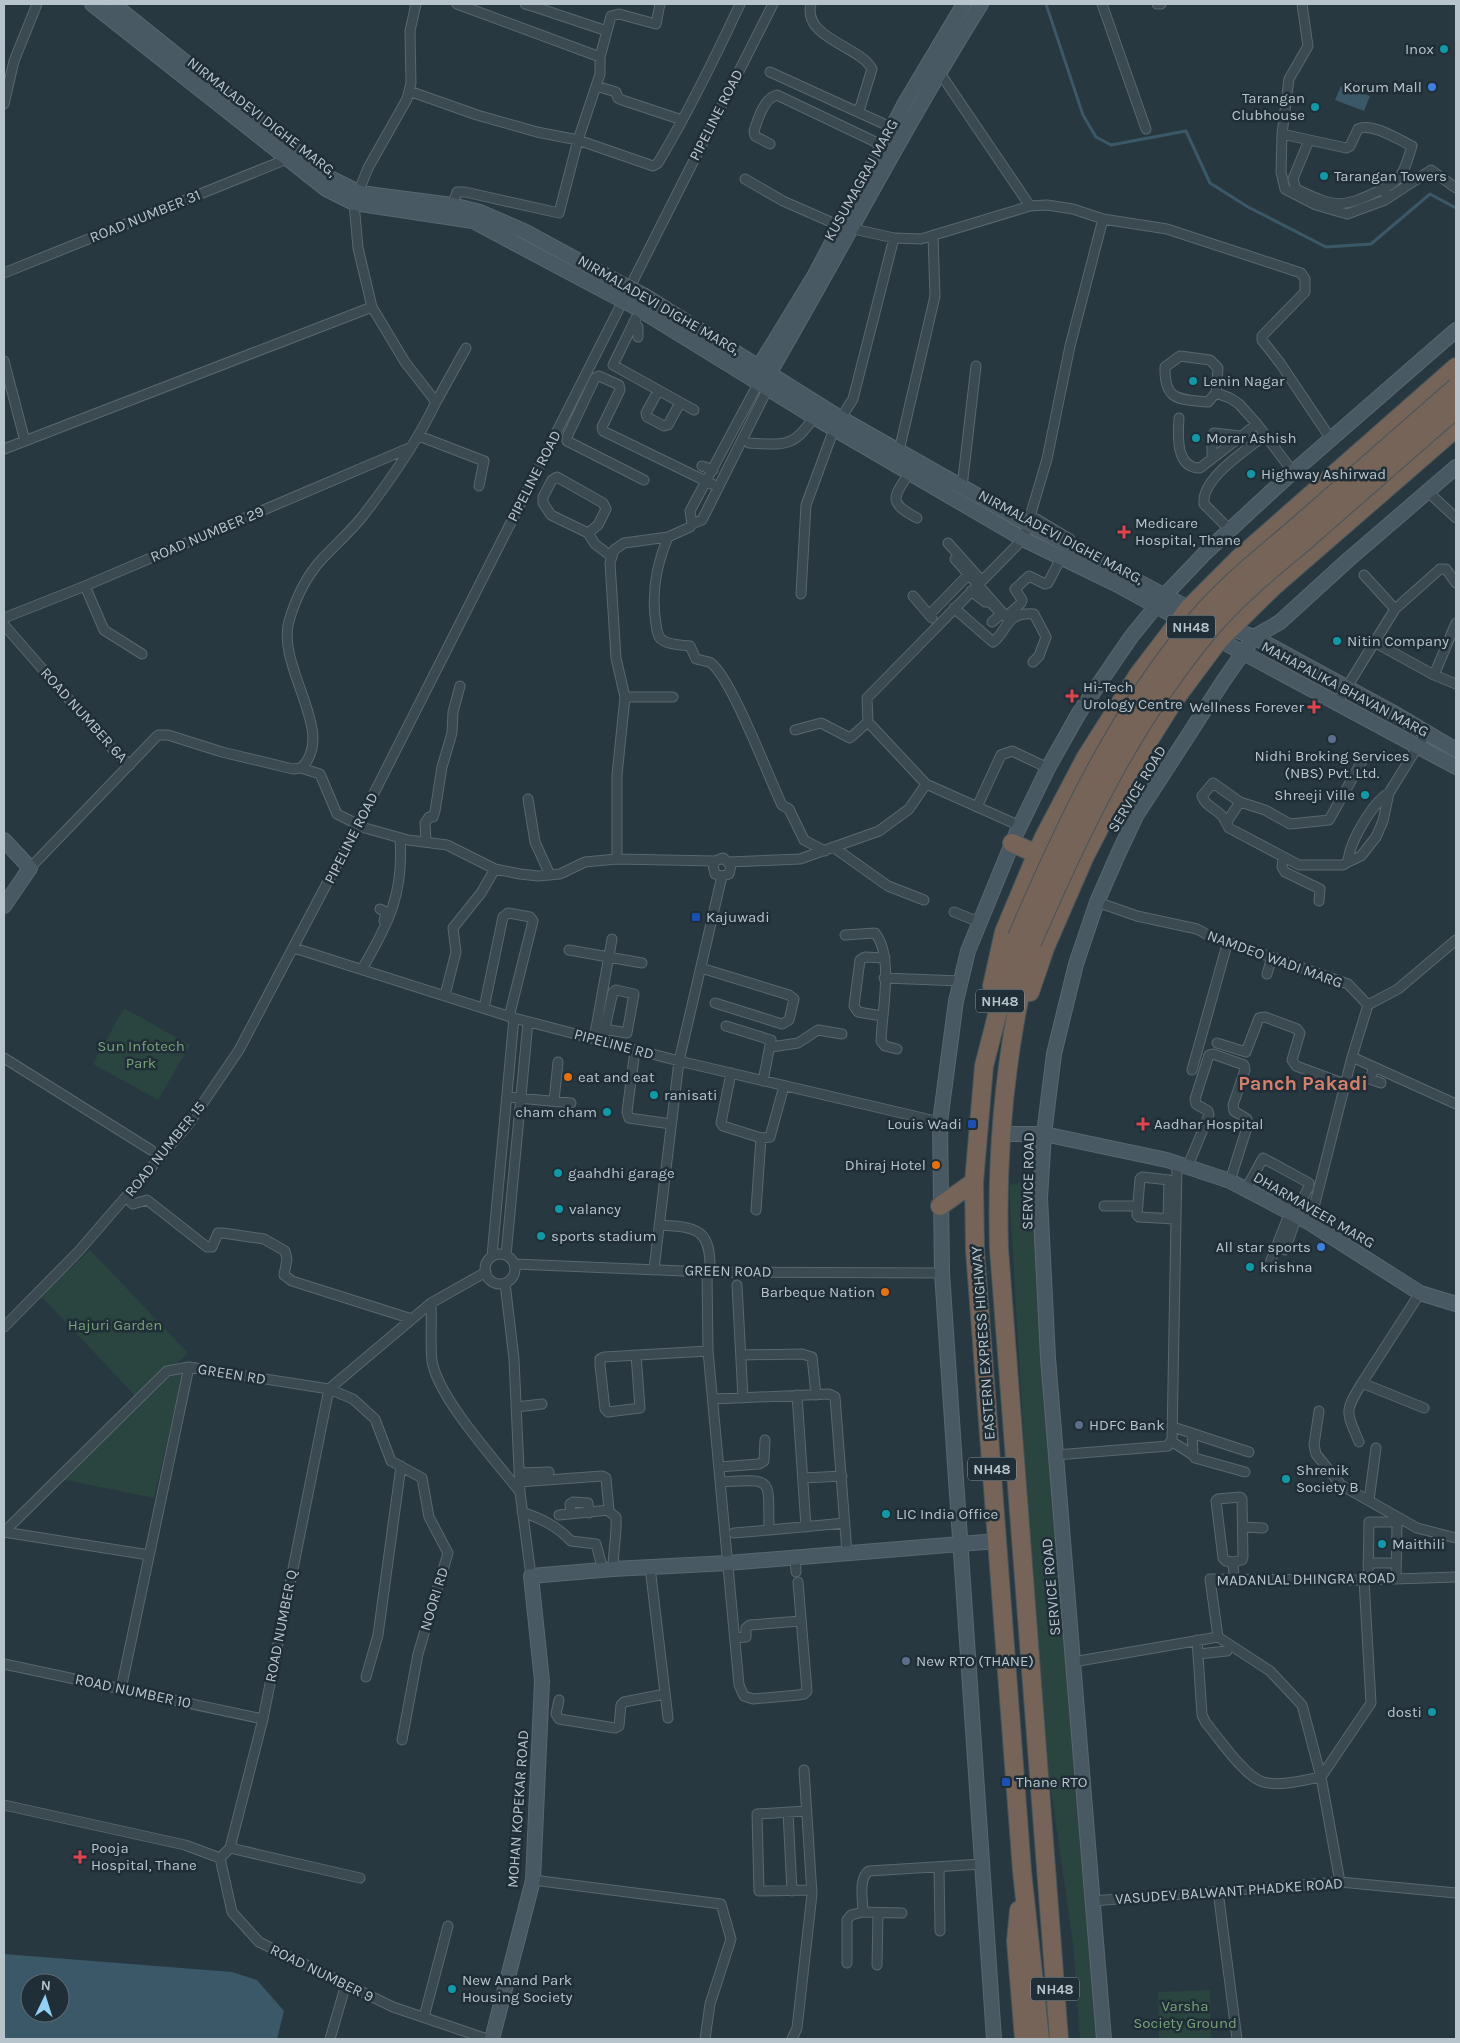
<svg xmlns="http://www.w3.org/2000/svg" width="1460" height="2043" font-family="Karla,sans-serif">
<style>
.green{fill:#2a4440}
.water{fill:#3b5868;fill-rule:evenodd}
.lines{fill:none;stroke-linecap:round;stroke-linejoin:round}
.stream{stroke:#3b5868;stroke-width:3}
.street-casing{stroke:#59676e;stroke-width:11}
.secondary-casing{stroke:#59676e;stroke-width:16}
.highway-casing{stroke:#46545b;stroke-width:20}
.street{stroke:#3b4951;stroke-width:9}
.secondary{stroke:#495964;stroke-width:14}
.highway{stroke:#776458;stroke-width:18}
.street-bridge-casing{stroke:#59676e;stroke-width:11;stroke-linecap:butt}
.secondary-bridge-casing{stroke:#59676e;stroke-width:16;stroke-linecap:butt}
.highway-bridge-casing{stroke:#46545b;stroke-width:20;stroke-linecap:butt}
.street-bridge{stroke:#3b4951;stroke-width:9}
.secondary-bridge{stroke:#495964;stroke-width:14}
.highway-bridge{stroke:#776458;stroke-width:18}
.culture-dot{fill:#0f9aa8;stroke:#202e37;stroke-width:2}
.shop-dot{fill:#3f7fe0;stroke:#202e37;stroke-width:2}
.health-dot{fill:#e0444e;stroke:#202e37;stroke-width:2}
.service-dot{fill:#5c6f8a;stroke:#202e37;stroke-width:2}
.transit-dot{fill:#1a4fb4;stroke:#202e37;stroke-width:2}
.food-dot{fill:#e8710a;stroke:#202e37;stroke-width:2}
.labels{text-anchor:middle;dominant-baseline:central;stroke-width:5;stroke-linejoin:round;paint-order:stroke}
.shield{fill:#202e37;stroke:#8a979f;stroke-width:1}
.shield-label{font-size:14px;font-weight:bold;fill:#b8c4cb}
.poi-label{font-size:15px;fill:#b8c4cb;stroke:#202e37;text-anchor:start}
.street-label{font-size:15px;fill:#b8c4cb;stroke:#202e37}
.park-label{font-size:15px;fill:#77a177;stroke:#202e37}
.district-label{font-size:20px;font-weight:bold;fill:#d4806a;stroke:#202e37}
</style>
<rect width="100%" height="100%" fill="#273841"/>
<!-- green -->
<path class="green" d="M124 1008 190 1045 158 1100 93 1064Z
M1035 1179 1099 2039H1080L1073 1944 1039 1705 1009 1185Z
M90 1250 188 1353 139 1400 41 1296Z
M183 1372 154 1498 61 1479 171 1374Z
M1210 1990 1211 2039H1159L1158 1992Z"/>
<!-- water -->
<path class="water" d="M1341 86 1370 96 1364 111 1335 100Z
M4 1954 232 1972 257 1980 284 2011 277 2039H4ZM30 1983H60V2013H30Z"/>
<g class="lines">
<!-- stream -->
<path class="stream" d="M1046 4 1083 115 1096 137 1111 145 1186 131 1210 183 1248 207 1326 247 1371 244 1430 194 1456 208"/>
<!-- street casing -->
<g class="street-casing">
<path id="street" d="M457 4 600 57
M525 4 535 7
M536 4 535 7 607 31
M811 4C802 38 860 46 872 69L859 111
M1102 4 1146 129
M1157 4H1161
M1302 4 1308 46 1289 79 1282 134 1281 172 1285 189 1316 205 1347 214 1385 200 1431 170 1456 188
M938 70 1030 206
M770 72 895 129
M596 86 616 92 618 98 622 100 682 120
M409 91 477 115 537 132 578 140 653 166 658 163C689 111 715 58 740 4
M4 104 14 61 37 4
M1282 134 1346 148 1350 146 1358 129C1372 122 1399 140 1412 146 1405 167 1405 178 1383 189L1388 197
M1309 140 1293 179 1296 189C1338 209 1342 208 1383 189
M770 144 755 136 754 131C758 119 764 98 777 95L886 147
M745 179 783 201 840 226 894 238 921 239 1030 206 1047 205 1073 209 1103 219 1167 229 1301 273 1305 279V292L1262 336V340L1280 363 1331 439
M452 205 457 192H465L559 213 578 140 600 74V57L611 16 619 14 656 24 660 4
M4 273 287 159
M640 310 613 365 694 410
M634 321 638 327V337
M4 361 25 441
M759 382 690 511 692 524 702 520 768 388
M658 391 646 413 647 417 664 426 668 425 680 403
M1216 393 1218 368 1210 360 1180 356 1165 367C1164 402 1180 399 1208 402L1216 393 1230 398 1239 404 1257 424
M436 402 466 348
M1179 418C1178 434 1175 468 1200 468L1257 424 1293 472
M419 436 484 461 479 486
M749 443C788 445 793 448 817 413
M4 449 372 307
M899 451 935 296 933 235
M1212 458V436L1214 433 1240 436
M702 466 713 470
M911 470C895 496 885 501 917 518
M644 480 567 441V437L595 378 599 376 619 385 620 390 602 427 603 431 718 487
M962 487 976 366
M1427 491 1456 518
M692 524 690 527 668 537C656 566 651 593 656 624 657 630 657 638 664 641 670 645 683 645 690 646L696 659C700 660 707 661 711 663 732 679 768 776 782 805L789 809 804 840 825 851
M1230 530 1204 504C1201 478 1247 450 1265 435
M588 533 598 525 606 509 603 503 557 477 552 480 543 497V503L551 515 588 533 595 544 612 557
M668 537 624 543 614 550 610 563 616 658 625 697 617 775V859L715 861 723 858 731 865 729 874 722 876 715 874 713 865 715 861
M1070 539 1033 517 1031 513 1047 459 1070 346 1103 219
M948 543 981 580
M955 559 1009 620
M1364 575 1395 609
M85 586 104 630 142 654
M971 591 985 602H990L1000 612 999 616 992 622
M801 594 806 505 834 429 853 399 894 238
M913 596 932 618
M954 608 993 642C1007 633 1005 611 1034 614L1046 637 1039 656 1033 662
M929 615 968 575
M1006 617 1021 603 1022 600 1015 589 1029 576 1045 584 1048 583 1061 558
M4 618 85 586 409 448
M4 625 116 753 130 765
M1374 642 1434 675 1456 623
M1434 675 1456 684
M625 697H673
M1337 703 1395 609 1440 569H1446L1456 583
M795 730 821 723 850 738 868 722
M301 768 320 774 337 814
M528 799 535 842 550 875
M1240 802 1265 810 1290 824 1329 820 1362 761
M977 807 1001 755 1012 751 1048 768
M1226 823 1240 802 1213 783 1202 796C1205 806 1217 809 1223 817 1225 820 1227 824 1229 828L1299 865H1343L1348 862 1361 856 1376 837 1383 821 1389 793 1426 733
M1020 826 926 784 868 722 867 698 1023 539 1028 524
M365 828 408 840 447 845 495 869 520 874 538 876 560 874 585 862 617 859
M426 841 425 823 429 817H433L435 811 442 767 452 733 453 712 460 686
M833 847 888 886 924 900
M1283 857 1282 867 1285 872 1320 889 1319 901
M730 862 800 859 879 831 909 809 926 784
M1348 862C1349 843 1372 803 1389 793
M30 868 158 735H168L222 752 293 769 301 768C338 734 276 668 289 621 296 597 306 576 323 558 336 544 351 531 362 517 390 481 417 442 436 402L405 362 372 307 358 248 354 203 368 168 407 99 411 83 410 31 416 4
M1097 902 1137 916 1197 929 1208 935 1348 984 1368 1005 1398 989 1456 940
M380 909 386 912 384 921
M954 912 979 922
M845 935 875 933C894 956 882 1011 881 1041L885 1046 897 1049
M294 948 514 1018 679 1061 940 1122
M569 950 642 963
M701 968 789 995 794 999 789 1020 782 1024 715 1003
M362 969C389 923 404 893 400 838
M1267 974 1272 957
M884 978 961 981
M445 995 456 952 453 928 481 893 495 869
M484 1008 503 917 508 913 530 917 533 921 509 1017
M882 1016 858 1012 854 1006 860 960 865 957 885 958
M726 1026 771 1040 763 1081
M594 1039 612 939
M602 1041 613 992 616 990 634 994 627 1033 604 1029
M1217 1043 1246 1052 1259 1018 1265 1017 1297 1029 1300 1033 1292 1060 1296 1066 1345 1084
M771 1047 798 1043 818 1030 842 1034
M635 1050 627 1112 629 1118 671 1124
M1352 1057 1456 1104
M4 1058 151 1150
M1374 1067 1370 1079 1381 1083
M1192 1070 1228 941
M731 1073 721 1123 723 1126 761 1138 770 1137 784 1086
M507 1097 571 1103
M554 1101 558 1062
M1187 1168 1209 1115 1208 1111 1196 1104 1195 1099 1209 1055 1213 1054 1244 1065 1245 1070 1233 1105 1234 1111 1247 1119 1248 1124 1230 1181
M1246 1189 1263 1158 1309 1183V1186L1301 1203 1287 1201 1282 1208
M126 1197 133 1204 147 1200 207 1247H212L218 1233H223L264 1239 285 1251 287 1259 284 1275 292 1281 412 1319
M1104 1206H1138
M756 1210 761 1138
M1168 1219 1169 1180 1142 1177 1140 1179 1137 1215 1139 1217 1175 1219
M1310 1223 1352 1057 1368 1005
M659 1225C698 1227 711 1229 710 1272
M1285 1250 1297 1216
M485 1269a15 15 0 1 1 30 0a15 15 0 1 1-30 0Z
M506 1255 528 1022
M492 1256 514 1018
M515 1264 707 1272 942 1273
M1268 1268 1290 1212
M654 1269 679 1061 722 876
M707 1272 708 1351 739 1685 744 1696 753 1699 798 1695 804 1694 807 1691 798 1582
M505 1283 514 1359 520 1492 531 1576
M737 1285 743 1398
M1420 1293 1362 1383 1424 1408
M431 1303C432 1322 430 1342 432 1361 438 1398 496 1461 520 1492
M4 1327 78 1252 188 1125 239 1050 363 815 773 4
M636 1355 640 1408 608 1412 605 1409 600 1365V1359L604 1357 708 1351
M741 1355 802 1354 812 1357 816 1395
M797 1395 806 1527
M713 1399 829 1394 835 1397 847 1553
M516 1407 542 1404
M1319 1411 1314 1445 1316 1454 1341 1485 1417 1528 1456 1538
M1173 1427 1249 1452
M1192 1433 1193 1455 1195 1458 1245 1472
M1171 1441 1193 1455
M1359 1442C1346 1411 1344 1412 1362 1383
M1056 1455 1168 1446 1172 1439 1177 1164
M719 1467 759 1464 764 1461 765 1440
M519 1473 549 1472
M803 1478 842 1476
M519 1482 602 1476 606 1478 609 1510 559 1515
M720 1482C775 1479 768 1477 769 1530L734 1533
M1369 1500 1376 1448
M607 1510 616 1517C617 1535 613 1551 613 1569
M522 1512C542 1519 557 1526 571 1541L596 1544 603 1570
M571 1514 570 1504 573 1502 588 1503 589 1513
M1243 1527 1263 1528
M769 1530 845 1523
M4 1532 167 1371 189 1367 329 1389 431 1303 486 1272
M4 1532 149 1555
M795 1557 796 1572
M1233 1562 1242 1560 1243 1557 1242 1499 1240 1497 1218 1499 1216 1501 1223 1558 1226 1561 1233 1562 1234 1579
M1368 1563H1396
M650 1567 668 1718
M1368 1579 1369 1522H1393L1397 1525 1396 1579
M1218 1637 1210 1579 1364 1580 1456 1577
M1218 1637 1270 1671 1302 1705 1321 1777 1340 1882
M735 1638 746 1637V1628L750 1625 801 1621
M1197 1640 1202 1715 1206 1723C1219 1738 1244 1776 1263 1782 1281 1787 1303 1780 1321 1777L1371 1703 1364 1580
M1198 1654 1227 1651
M1073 1662 1218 1637
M4 1664 263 1719
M366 1677 378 1635 401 1466
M121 1689 189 1367
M559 1700 556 1714 559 1719 615 1728 619 1726 621 1705 624 1702 665 1694
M4 1805 185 1845 220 1858 232 1912 259 1942 393 2007 487 2039
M807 1811 757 1814 759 1891 812 1890
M788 1812 792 1891
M230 1848 360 1878
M220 1858 230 1848 263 1719 329 1389 353 1399 375 1419 391 1461 422 1478 429 1517 448 1553 418 1654 402 1740
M939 1867 940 1931
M533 1880 721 1904 731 1939 710 2004 705 2039
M1218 1891 1237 2039
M1092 1901 1340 1882 1456 1893
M863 1912 902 1913
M847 1963V1920L851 1915 863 1912C863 1901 858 1878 869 1871L982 1864
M877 1965 878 1913
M424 2017 448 1926
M330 2039 346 1984
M792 2039 797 2028 812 1894 804 1770"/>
</g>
<!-- secondary casing -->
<g class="secondary-casing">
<path id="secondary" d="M92 4 326 189 354 203 473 221 597 287
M113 4 330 178 360 193 452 205 480 212 524 231 603 274
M645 296 842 419 1028 524 1198 613
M637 308 814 417 1023 539 1116 584 1189 624
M760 365 815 275 905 103 964 4
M770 372C841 250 906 124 981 4
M1221 625 1254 637 1392 712 1456 750
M1212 636 1456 767
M4 840 30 868 4 906
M1001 1134H1044L1167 1160 1230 1181 1310 1223 1420 1293 1456 1304
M492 2039 533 1880 542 1681 531 1576 613 1569 728 1563 997 1541
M994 2039 942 1273 940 1122 956 1001 968 951 1016 834 1048 768 1079 713 1131 637 1165 595 1206 552 1285 479 1456 330
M1104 2039 1048 1358 1040 1198 1044 1134 1054 1054 1076 964 1097 902 1119 852 1136 816 1224 680 1254 637 1280 622 1348 560 1456 467"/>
</g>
<!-- highway casing -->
<g class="highway-casing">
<path id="highway" d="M1012 843 1037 854
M1017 937 984 1066 974 1182 975 1250 1022 1871 1040 2039
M1032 943C1006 1043 996 1145 999 1249L1059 2039
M992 986 1004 932 1043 839 1086 757 1138 675 1189 608 1239 558 1456 367
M1030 992 1045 948 1085 856 1126 777 1175 699 1219 640 1273 587 1456 428
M940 1206 974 1182
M1019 1910 1016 1941 1024 2039"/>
</g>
<!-- street -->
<use href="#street" class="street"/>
<!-- secondary -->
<use href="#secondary" class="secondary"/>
<!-- highway -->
<use href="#highway" class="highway"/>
<!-- street-bridge casing -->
<g class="street-bridge-casing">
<path id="street-bridge" d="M337 814 365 828"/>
</g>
<!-- secondary-bridge casing -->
<g class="secondary-bridge-casing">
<path id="secondary-bridge" d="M603 274 645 296
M597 287 637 308"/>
</g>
<!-- highway-bridge casing -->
<g class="highway-bridge-casing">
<path id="highway-bridge" d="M1017 937C1065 825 1117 713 1197 619 1225 586 1261 557 1294 529 1348 481 1402 434 1456 387
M1032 943C1080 832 1132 722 1211 628 1238 596 1273 568 1305 541 1355 497 1406 453 1456 409"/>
</g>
<!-- street-bridge -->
<use href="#street-bridge" class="street-bridge"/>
<!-- secondary-bridge -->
<use href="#secondary-bridge" class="secondary-bridge"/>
<!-- highway-bridge -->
<use href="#highway-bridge" class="highway-bridge"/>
</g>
<!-- markers -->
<g class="culture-dot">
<circle cx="1444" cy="49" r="5"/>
<circle cx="1315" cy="107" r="5"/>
<circle cx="1324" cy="176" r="5"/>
<circle cx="1193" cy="381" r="5"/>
<circle cx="1196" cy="438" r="5"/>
<circle cx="1251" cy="474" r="5"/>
<circle cx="1337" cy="641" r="5"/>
<circle cx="1365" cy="795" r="5"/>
<circle cx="654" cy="1095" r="5"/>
<circle cx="607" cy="1112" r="5"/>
<circle cx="558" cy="1173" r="5"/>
<circle cx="559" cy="1209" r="5"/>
<circle cx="541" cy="1236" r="5"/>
<circle cx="1250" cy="1267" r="5"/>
<circle cx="1286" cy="1479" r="5"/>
<circle cx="886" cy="1514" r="5"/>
<circle cx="1382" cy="1544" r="5"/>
<circle cx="1432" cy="1712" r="5"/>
<circle cx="452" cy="1989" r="5"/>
</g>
<g class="shop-dot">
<circle cx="1432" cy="87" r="5"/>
<circle cx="1321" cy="1247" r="5"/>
</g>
<g class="health-dot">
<path d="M1121.5 524.5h5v5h5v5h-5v5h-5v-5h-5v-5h5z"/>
<path d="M1069.5 688.5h5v5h5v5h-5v5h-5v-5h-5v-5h5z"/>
<path d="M1311.5 699.5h5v5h5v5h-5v5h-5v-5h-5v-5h5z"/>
<path d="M1140.5 1116.5h5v5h5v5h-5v5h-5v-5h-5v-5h5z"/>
<path d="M77.5 1849.5h5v5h5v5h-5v5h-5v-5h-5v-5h5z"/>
</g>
<g class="service-dot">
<circle cx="1332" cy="739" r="5"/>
<circle cx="1079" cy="1425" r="5"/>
<circle cx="906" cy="1661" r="5"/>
</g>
<g class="transit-dot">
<rect x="691" y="912" width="10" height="10" rx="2.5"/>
<rect x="967" y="1119" width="10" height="10" rx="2.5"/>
<rect x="1001" y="1777" width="10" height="10" rx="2.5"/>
</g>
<g class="food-dot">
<circle cx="568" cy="1077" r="5"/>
<circle cx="936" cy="1165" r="5"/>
<circle cx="885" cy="1292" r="5"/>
</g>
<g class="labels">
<!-- shield labels -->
<g class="shield">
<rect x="1167" y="615.5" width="48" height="23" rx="4"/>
<rect x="976" y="989.5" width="48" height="23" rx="4"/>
<rect x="968" y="1457.5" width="48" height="23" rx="4"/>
<rect x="1031" y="1977.5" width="48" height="23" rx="4"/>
</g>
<g class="shield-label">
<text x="1191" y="627">NH48</text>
<text x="1000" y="1001">NH48</text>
<text x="992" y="1469">NH48</text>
<text x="1055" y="1989">NH48</text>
</g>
<!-- poi labels -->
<g class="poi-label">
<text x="1434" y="49" text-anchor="end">Inox</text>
<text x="1422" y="87" text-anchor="end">Korum Mall</text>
<text x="1305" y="98" text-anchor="end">Tarangan<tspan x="1305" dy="17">Clubhouse</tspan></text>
<text x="1334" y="176">Tarangan Towers</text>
<text x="1203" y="381">Lenin Nagar</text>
<text x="1206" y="438">Morar Ashish</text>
<text x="1261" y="474">Highway Ashirwad</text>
<text x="1135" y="523">Medicare<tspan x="1135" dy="17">Hospital, Thane</tspan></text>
<text x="1347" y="641">Nitin Company</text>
<text x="1083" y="687">Hi-Tech<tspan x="1083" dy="17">Urology Centre</tspan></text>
<text x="1304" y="707" text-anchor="end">Wellness Forever</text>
<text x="1332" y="756" text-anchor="middle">Nidhi Broking Services<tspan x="1332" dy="17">(NBS) Pvt. Ltd.</tspan></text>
<text x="1355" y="795" text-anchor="end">Shreeji Ville</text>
<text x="706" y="917">Kajuwadi</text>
<text x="578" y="1077">eat and eat</text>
<text x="664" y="1095">ranisati</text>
<text x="597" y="1112" text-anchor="end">cham cham</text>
<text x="962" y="1124" text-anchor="end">Louis Wadi</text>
<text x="1154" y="1124">Aadhar Hospital</text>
<text x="926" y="1165" text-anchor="end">Dhiraj Hotel</text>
<text x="568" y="1173">gaahdhi garage</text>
<text x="569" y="1209">valancy</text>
<text x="551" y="1236">sports stadium</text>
<text x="1311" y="1247" text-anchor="end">All star sports</text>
<text x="1260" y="1267">krishna</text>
<text x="875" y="1292" text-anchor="end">Barbeque Nation</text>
<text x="1089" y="1425">HDFC Bank</text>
<text x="1296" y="1470">Shrenik<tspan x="1296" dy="17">Society B</tspan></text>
<text x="896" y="1514">LIC India Office</text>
<text x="1392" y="1544">Maithili</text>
<text x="916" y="1661">New RTO (THANE)</text>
<text x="1422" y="1712" text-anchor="end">dosti</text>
<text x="1016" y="1782">Thane RTO</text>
<text x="91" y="1848">Pooja<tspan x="91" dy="17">Hospital, Thane</tspan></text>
<text x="462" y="1980">New Anand Park<tspan x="462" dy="17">Housing Society</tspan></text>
</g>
<!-- street labels -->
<g class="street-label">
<text transform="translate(716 115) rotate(-63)">PIPELINE ROAD</text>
<text transform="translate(262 117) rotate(38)">NIRMALADEVI DIGHE MARG,</text>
<text transform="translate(861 180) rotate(-61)">KUSUMAGRAJ MARG</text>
<text transform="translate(145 216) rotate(-22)">ROAD NUMBER 31</text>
<text transform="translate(659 305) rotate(30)">NIRMALADEVI DIGHE MARG,</text>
<text transform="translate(534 476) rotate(-63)">PIPELINE ROAD</text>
<text transform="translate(207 534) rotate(-23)">ROAD NUMBER 29</text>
<text transform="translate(1061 537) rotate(28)">NIRMALADEVI DIGHE MARG,</text>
<text transform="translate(1345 689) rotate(28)">MAHAPALIKA BHAVAN MARG</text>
<text transform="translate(84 715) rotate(48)">ROAD NUMBER 6A</text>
<text transform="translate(1137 789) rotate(-59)">SERVICE ROAD</text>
<text transform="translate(351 838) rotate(-63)">PIPELINE ROAD</text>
<text transform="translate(1275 959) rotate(20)">NAMDEO WADI MARG</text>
<text transform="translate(614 1044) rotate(15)">PIPELINE RD</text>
<text transform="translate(165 1149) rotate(-51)">ROAD NUMBER 15</text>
<text transform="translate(1028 1181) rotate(-89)">SERVICE ROAD</text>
<text transform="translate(1314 1210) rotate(30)">DHARMAVEER MARG</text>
<text transform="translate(728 1271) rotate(1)">GREEN ROAD</text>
<text transform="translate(983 1343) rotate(-94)">EASTERN EXPRESS HIGHWAY</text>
<text transform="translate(232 1374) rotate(9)">GREEN RD</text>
<text transform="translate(1306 1579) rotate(-1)">MADANLAL DHINGRA ROAD</text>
<text transform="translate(1051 1587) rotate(-95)">SERVICE ROAD</text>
<text transform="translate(434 1599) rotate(-73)">NOORI RD</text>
<text transform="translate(281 1626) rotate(-79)">ROAD NUMBER Q</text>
<text transform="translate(133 1691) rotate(12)">ROAD NUMBER 10</text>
<text transform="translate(518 1809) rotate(-86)">MOHAN KOPEKAR ROAD</text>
<text transform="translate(1229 1891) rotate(-4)">VASUDEV BALWANT PHADKE ROAD</text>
<text transform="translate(322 1973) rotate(26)">ROAD NUMBER 9</text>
</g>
<!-- park labels -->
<g class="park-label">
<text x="141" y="1046">Sun Infotech<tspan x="141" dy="17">Park</tspan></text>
<text x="115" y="1325">Hajuri Garden</text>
<text x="1185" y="2006">Varsha<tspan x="1185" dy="17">Society Ground</tspan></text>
</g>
<!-- district labels -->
<g class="district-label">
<text x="1303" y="1083">Panch Pakadi</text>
</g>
</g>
<!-- border -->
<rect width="1460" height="2043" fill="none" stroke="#b8c4cb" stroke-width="10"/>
<!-- north arrow -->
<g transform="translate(45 1998) rotate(4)"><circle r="24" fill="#202e37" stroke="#5d6a72"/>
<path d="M0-4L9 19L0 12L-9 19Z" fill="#92d0f6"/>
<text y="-8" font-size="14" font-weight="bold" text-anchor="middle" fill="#b8c4cb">N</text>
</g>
</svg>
